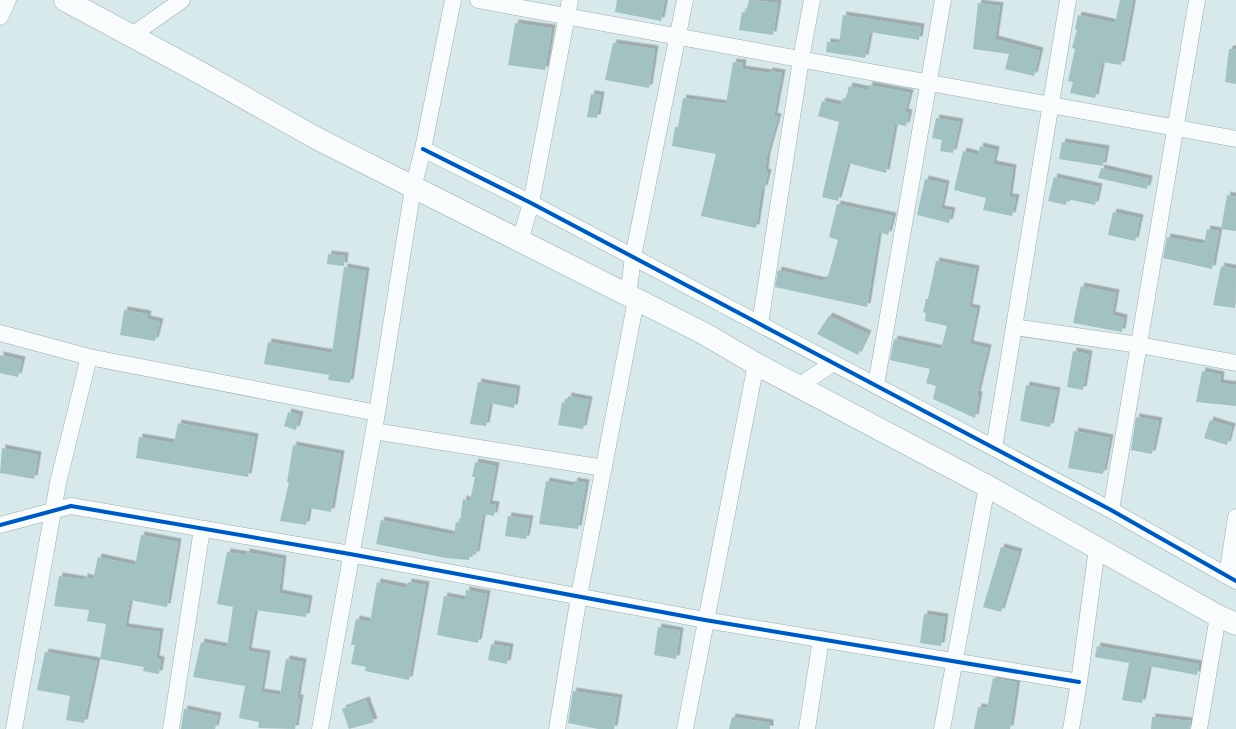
<svg xmlns="http://www.w3.org/2000/svg" width="1236" height="729" font-family="Figtree,sans-serif">
<style>
.building{fill:#a1c1c3;filter:url(#shadow)}
.lines{fill:none;stroke-linecap:round;stroke-linejoin:round}
.minor-casing{stroke:#9dabac;stroke-width:17}
.primary-casing{stroke:#9dabac;stroke-width:23}
.minor{stroke:#f9fcfc;stroke-width:16}
.primary{stroke:#f9fcfc;stroke-width:22}
.cycleway-casing{stroke:#e1fcfe;stroke-width:6}
.cycleway{stroke:#0057b8;stroke-width:4}
</style>
<defs>
<filter id="shadow"><feDropShadow dx="3.5" dy="-3.5" stdDeviation="0" flood-color="#0004"/></filter>
</defs>
<rect width="100%" height="100%" fill="#d7e9eb"/>
<!-- building -->
<path class="building" d="M617 0H665L661 21 615 12Z
M749 0 778 3 773 35 739 30 742 12 746 13Z
M1120 0H1133L1121 65 1102 62 1095 98 1070 93 1073 82 1068 81 1075 49 1072 48 1077 30 1075 29 1078 15 1115 23Z
M978 3 1000 6 995 39 1040 51 1034 76 1005 69 1009 54 973 49Z
M843 15 921 27 919 40 870 32 865 58 826 52 827 42 839 43Z
M515 23 552 28 545 70 508 65Z
M613 43 655 49 649 88 605 80Z
M1229 49H1236V84L1225 82Z
M733 62 743 63 742 69 769 73V71L782 73 774 116 778 117 767 156 765 172 768 173 764 189 762 188 756 228 701 216 716 154 672 146 675 127H678L683 98 726 104Z
M869 85 910 93 905 112 909 113 906 126 895 124 886 173 848 163 838 201 822 197 839 122 818 116 822 101 841 105 843 98 846 99 849 86 868 90Z
M591 94 601 95 597 118 587 117Z
M936 118 960 122 953 153 940 151 942 140 932 138Z
M1062 142 1106 149 1103 166 1059 159Z
M980 146 996 150 993 164 1013 168 1009 197 1016 198 1012 216 983 210 986 198 954 190 963 151 978 155Z
M1101 168 1149 179 1147 189 1098 178Z
M1054 177 1099 187 1095 205 1067 199 1066 205 1048 201Z
M925 179 946 184 941 209 952 211 949 223 917 215Z
M1227 195 1236 197V231L1221 229Z
M837 204 893 216 888 235 879 232 867 307 775 287 778 270 823 281V279L827 280 838 240 829 237Z
M1113 212 1140 218 1135 241 1108 235Z
M1207 229 1219 231 1212 269 1163 258 1167 237 1204 244Z
M328 254 345 256 344 266 327 264Z
M936 261 976 269 969 307 977 309 970 344 988 348 977 395H979L975 418 933 399 936 386 926 383 930 369 890 360 894 339 941 349 947 326 925 321 926 313 923 312 926 299H928Z
M1221 266 1236 269 1235 308 1213 305Z
M344 267 366 271 350 383 328 380 329 375 264 364 268 342 332 353Z
M1081 286 1116 293 1112 315 1124 318 1122 332 1073 323Z
M124 310 148 314 147 319 160 322 155 341 120 335Z
M829 316 868 334 858 355 817 334Z
M1073 351 1089 354 1083 390 1067 387Z
M0 355 22 360 18 377 0 373Z
M1202 371 1221 375 1220 383 1236 385V406L1196 402Z
M478 382 517 389 514 408 490 403 486 426 470 424Z
M1026 385 1057 391 1050 427 1020 421Z
M568 396 589 400 583 429 558 425 562 402 567 403Z
M288 412 300 415 296 430 284 426Z
M1136 417 1159 421 1152 454 1131 450Z
M1210 420 1232 427 1227 445 1204 438Z
M178 423 255 437 248 477 136 458 139 437 174 443Z
M1075 431 1110 438 1103 474 1068 468Z
M293 445 341 454 331 512 309 508 306 525 280 521 289 482H287Z
M2 448 38 455 34 479 0 473Z
M475 462 496 466 489 504 496 505 494 516 483 514 476 555 470 554 469 560 446 558 376 544 381 520 454 535 456 522 460 523 463 499 470 501 475 477H472Z
M546 481 573 486 574 481 586 483 578 529 539 524Z
M508 516 530 519 526 539 505 536Z
M141 535 178 542 167 607 130 600 125 627 160 632 156 659 161 660 159 674 143 671 144 667 100 659 106 624 87 621 89 610 54 606 59 576 84 580V577L93 579 98 557 135 565Z
M1001 547 1019 552 1001 612 983 607Z
M227 552 246 555V552L283 559 279 593 309 599 306 617 255 610 248 651 267 654 261 692 280 695 286 659 303 662 297 698H300L295 729 258 728 259 722 239 718 245 686 193 677 201 642 227 647 233 607 217 604Z
M377 582 407 588 408 582 426 585 409 680 365 671 366 667 351 664 355 645H351L356 619 370 622Z
M466 590 487 594 478 643 437 635 444 596 465 600Z
M924 614 945 617 941 646 920 643Z
M658 627 680 631 676 659 654 655Z
M491 644 510 647 507 664 488 660Z
M1097 646 1199 664 1197 675 1149 666 1142 703 1122 700 1129 663 1095 657Z
M45 652 97 661 84 723 66 720 70 696 37 690Z
M993 678 1017 682 1010 729H974L978 707 987 708Z
M573 691 619 698 614 729H598L568 723Z
M366 700 374 722 349 729 342 709Z
M184 709 218 716 215 729H181Z
M732 717 770 723V729H729Z
M1152 717 1191 721 1190 729H1151Z"/>
<g class="lines">
<!-- minor casing -->
<g class="minor-casing">
<path id="minor" d="M478 0 1236 139
M0 17 8 0
M131 36 182 0
M423 149 531 203 1111 510 1236 581
M520 241 531 203 570 0
M628 296 633 257 685 0
M760 324 801 59 812 0
M1014 327 1139 345 1236 363
M0 333 89 357 377 413
M876 385 943 0
M799 386 833 363
M374 431 604 468
M994 448 1068 0
M1111 510 1197 0
M0 525 71 506 350 554 705 620 1079 682
M1227 576 1236 517
M14 729 58 483 89 357
M171 729 202 529
M320 729 377 413 413 188 423 149 453 0
M557 729 579 596 636 300
M685 729 756 364
M807 729 821 639
M942 729 987 486
M1071 729 1079 682 1097 548
M1199 729 1218 616"/>
</g>
<!-- primary casing -->
<g class="primary-casing">
<path id="primary" d="M65 0 197 71 316 138 705 334 756 364 987 486 1218 616 1236 624"/>
</g>
<!-- minor -->
<use href="#minor" class="minor"/>
<!-- primary -->
<use href="#primary" class="primary"/>
<!-- cycleway casing -->
<g class="cycleway-casing">
<path id="cycleway" d="M423 149 531 203 1111 510 1236 581
M0 525 71 506 350 554 705 620 1079 682"/>
</g>
<!-- cycleway -->
<use href="#cycleway" class="cycleway"/>
</g>
</svg>
